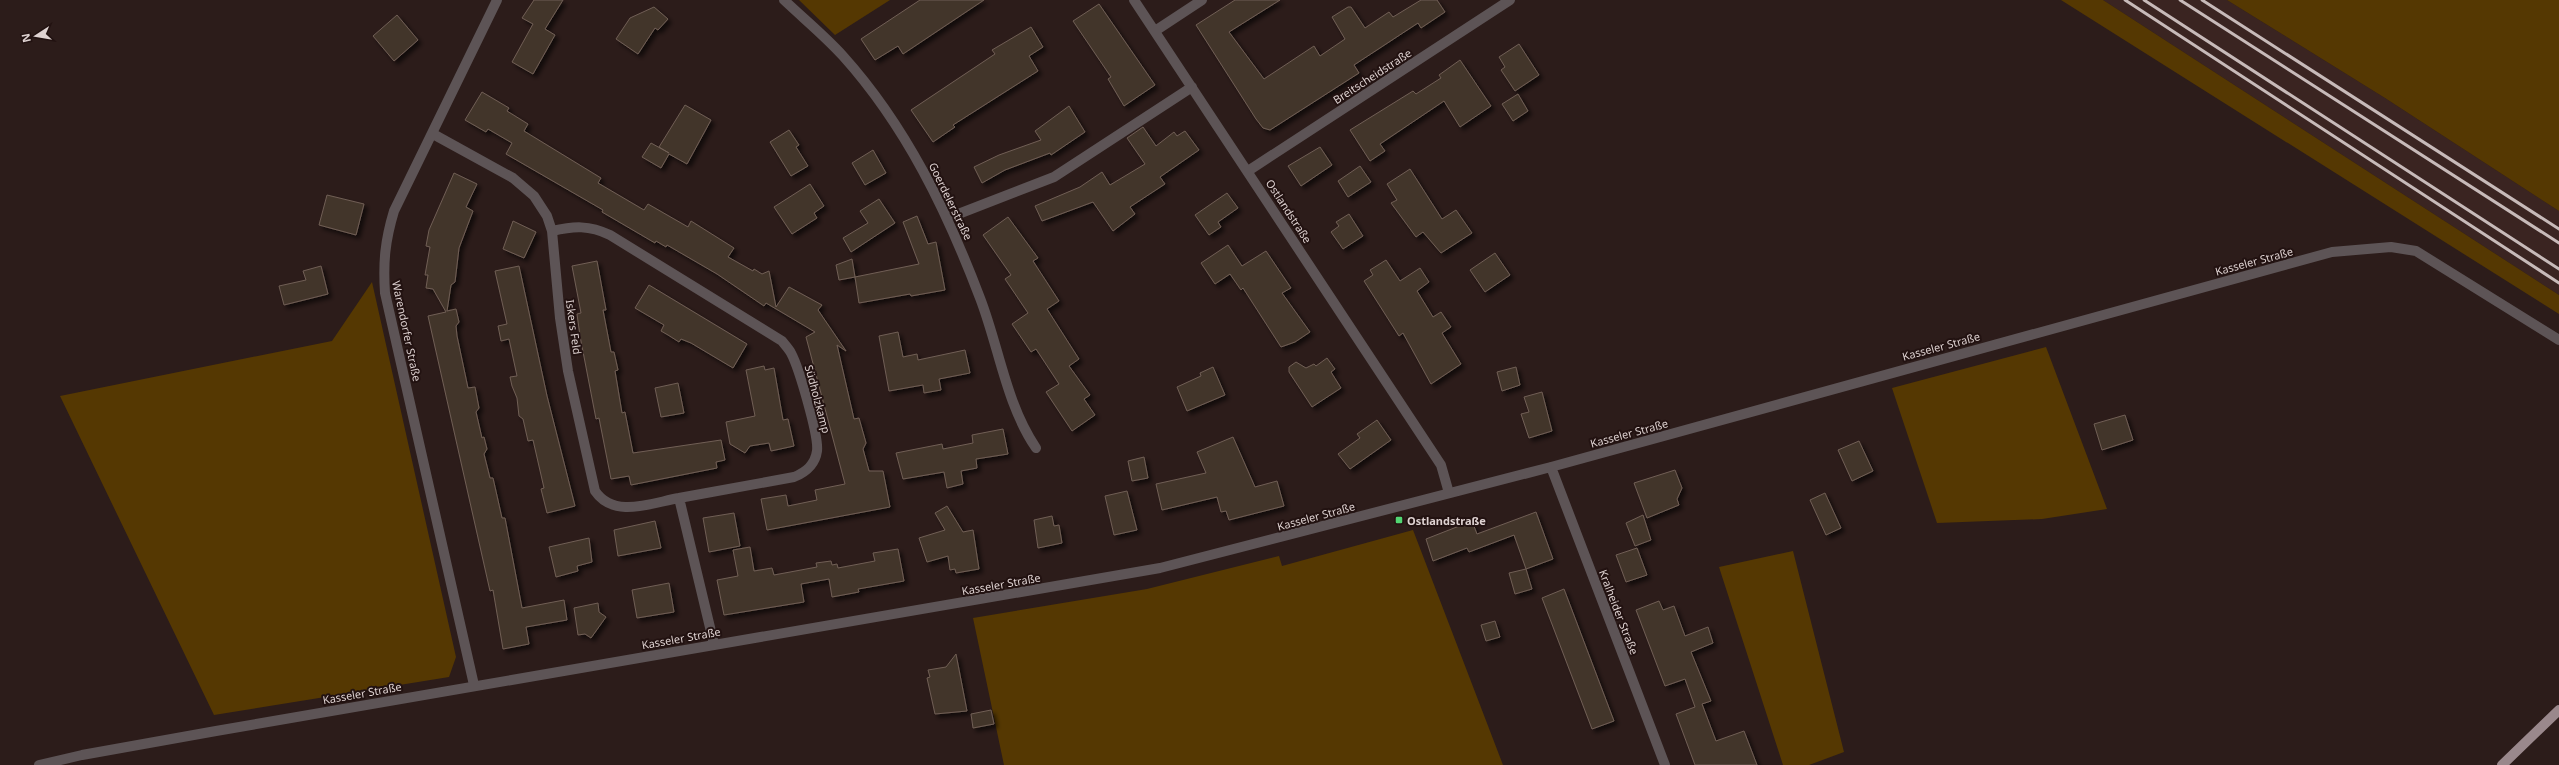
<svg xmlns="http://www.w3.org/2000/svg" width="2559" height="765" font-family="'Noto Sans',sans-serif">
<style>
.built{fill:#3a2421}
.green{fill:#553802}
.building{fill:#43342b;stroke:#705f55;filter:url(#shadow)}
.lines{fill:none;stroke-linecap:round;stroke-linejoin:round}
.minor{stroke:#5d5456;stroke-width:10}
.major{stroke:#9a888c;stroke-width:10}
.rail{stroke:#c7bab9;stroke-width:3}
.poi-dot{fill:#52d673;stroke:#221211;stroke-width:1.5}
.labels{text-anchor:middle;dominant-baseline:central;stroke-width:4;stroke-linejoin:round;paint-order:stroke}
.street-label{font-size:11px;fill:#ded2d1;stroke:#221211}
.poi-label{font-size:11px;font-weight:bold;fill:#ded2d1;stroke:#221211;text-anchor:start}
</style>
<defs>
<filter id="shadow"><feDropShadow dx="3.5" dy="3.5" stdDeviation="2" flood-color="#0009"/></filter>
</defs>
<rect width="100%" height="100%" fill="#2c1c1a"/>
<!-- built -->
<path class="built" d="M2103 0H2227L2385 98 2559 211V295Z"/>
<!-- green -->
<path class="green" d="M799 0H890L835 35Z
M2061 0H2103L2559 295V314Z
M2227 0H2559V211L2385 98Z
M372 282 456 657 449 677 214 715 60 396 332 341Z
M2046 347 2107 509 2042 519 1937 523 1892 388Z
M1413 530 1503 765H1004L973 618 1147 589 1279 556 1282 566Z
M1793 551 1844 752 1809 765H1783L1719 567Z"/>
<!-- building -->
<path class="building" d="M534 0H563L545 29 555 35 533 74 512 62 533 24 522 18Z
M920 0H984L903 54 898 46 875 60 861 39Z
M1235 0H1280L1229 32 1264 79 1314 46 1320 56 1345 39 1332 17 1348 7H1351L1365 28 1389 12 1393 17 1421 0H1437L1445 12 1421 28 1418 23 1354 65 1359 73 1270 130 1263 128 1256 119 1196 25Z
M1099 4 1155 85 1124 106 1108 79 1111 77 1073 21Z
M654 7 668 19 658 30 655 28 638 54 616 39 630 18Z
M397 15 418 40 394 61 373 36Z
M1031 27 1043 47 1029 56 1038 71 953 125 955 127 933 142 911 110 995 54 992 50Z
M1519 44 1539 75 1515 91 1501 70 1505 67 1499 57Z
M1460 60 1491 106 1460 127 1444 101 1380 144 1385 151 1370 161 1350 130 1413 91 1416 94 1441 78 1439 75Z
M482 92 509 108 507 111 528 124 524 131 601 178 598 183 644 210 648 204 688 227 691 221 734 248 728 257 753 271 754 269 762 274 769 271 776 307 789 287 822 305 818 310 846 351 837 345 854 419 859 418 866 443 863 449 869 471H883L890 507 767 530 761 499 786 495 788 506 817 500 815 490 845 484 806 337 815 332 766 303 764 306 717 274 667 245 666 247 656 241 655 243 602 212 603 210 506 154 512 143 488 129 486 132 465 120Z
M1518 94 1528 111 1513 121 1502 104Z
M685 105 711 120 687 164 669 154 661 168 642 157 651 143 669 153 659 147Z
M1069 106 1085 132 1051 155 1050 153 1005 170 982 183 974 167 999 155 1041 140 1035 131Z
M1143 127 1156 146 1174 132 1177 136 1185 131 1199 150 1160 177 1165 184 1130 207 1135 214 1113 231 1093 202 1042 221 1035 206 1080 187 1102 172 1110 185 1145 164 1127 138Z
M789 130 799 145 796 147 808 166 791 176 770 142Z
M1320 147 1332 165 1301 186 1288 166Z
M873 150 886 173 865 185 852 163Z
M1360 166 1371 182 1348 197 1338 181Z
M1410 169 1442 219 1456 210 1472 233 1441 253 1423 232 1416 237 1391 203 1397 200 1387 184Z
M454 173 477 184 466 207 473 211 459 248 455 282 451 285 447 311 456 309 459 322 456 326 457 336 468 388 475 387 479 408 476 412 482 438 484 437 487 449 484 454 490 478H493L502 518H505L522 608 564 600 567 620 526 627 529 644 503 649 493 590 490 591 428 316 446 312 433 289 426 288 428 275H425L430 247 426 246 429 230Z
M810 184 824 206 814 213 817 218 792 234 774 207Z
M1227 193 1238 208 1218 222 1221 227 1209 235 1195 215Z
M327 195 364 204 356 235 319 225Z
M879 199 895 223 851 252 843 238 868 223 860 211Z
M1349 214 1363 236 1343 249 1331 232 1339 226 1336 222Z
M917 216 928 244 936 242 945 290 911 296 910 294 859 303 855 277 919 264 903 222Z
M1008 217 1038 258 1033 261 1059 301 1047 309 1079 359 1069 366 1090 395 1084 399 1095 415 1072 431 1046 392 1059 384 1036 349 1031 352 1012 324 1028 313 1005 279 1011 275 983 235Z
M513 221 536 232 524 258 503 249Z
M1228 245 1242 266 1266 251 1291 288 1282 293 1310 332 1295 342 1281 347 1243 288 1241 290 1230 274 1215 284 1201 263Z
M1495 253 1510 275 1485 292 1470 270Z
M852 259 855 277 839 280 836 265Z
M1386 260 1400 281 1420 268 1429 282 1417 291 1433 317 1441 312 1451 327 1442 333 1461 364 1431 384 1403 333 1399 336 1364 281 1373 275 1370 270Z
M597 261 606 310H603L611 352H614L618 370 615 371 622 413 625 412 633 453 721 440 725 460 716 462 717 468 631 485 629 476 611 479 599 418 596 419 580 336 577 314 581 313 572 266Z
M321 266 328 294 284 305 279 286 306 280 303 271Z
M519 266 547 396 575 506 547 513 541 489 544 488 533 440 528 441 523 419 519 416 517 398 512 386 510 377 517 376 509 339 501 341 498 326 507 324 495 271Z
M649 285 747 344 733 368 691 343 681 339 679 342 668 335 661 331 664 325 635 308Z
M898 332 903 357 917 354 918 360 965 350 970 373 939 379 941 390 924 393 923 385 889 391 879 336Z
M1327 358 1335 369 1331 372 1341 388 1312 407 1289 372V367L1296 362 1306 368 1314 364 1316 366Z
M764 366 765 370 774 368 783 420 788 419 794 446 771 451 769 443 750 446 745 453 730 444 726 422 755 416 746 370Z
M1213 367 1225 395 1187 411 1177 387 1201 376 1200 373Z
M1516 367 1520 385 1502 391 1497 372Z
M678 383 684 413 661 417 655 388Z
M1542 392 1552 431 1529 438 1521 414 1529 412 1524 397Z
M2125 415 2133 440 2102 450 2094 424Z
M1377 420 1391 440 1350 469 1338 454 1360 438 1357 434Z
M1003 429 1008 454 976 459 977 468 961 471 963 484 947 488 944 472 903 479 896 453 942 444 943 449 973 443 972 435Z
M1233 437 1255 487 1277 481 1284 506 1229 520 1226 511 1221 512 1217 497 1162 510 1156 484 1206 473 1197 452Z
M1859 441 1873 471 1852 481 1838 450Z
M1144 457 1148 478 1132 481 1128 461Z
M1675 470 1682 488 1677 499 1679 505 1647 518 1634 483Z
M1127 491 1137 530 1114 535 1105 496Z
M1825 493 1841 528 1826 535 1810 500Z
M947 506 963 532 973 530 979 569 956 573 955 569 950 570 948 556 927 562 919 538 945 530 935 513Z
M1536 512 1553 559 1526 569 1514 535 1469 552 1467 548 1433 561 1426 539 1472 521 1477 534Z
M734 513 740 546 709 552 703 518Z
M1643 515 1651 540 1635 546 1626 523Z
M1052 516 1054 526 1059 525 1062 543 1038 548 1034 520Z
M655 521 661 548 618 556 614 530Z
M589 538 592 562 577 566 578 571 556 577 549 547Z
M750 547 754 571 772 568 774 575 817 567 816 563 831 561 832 565 837 564 838 568 875 561 873 553 898 549 904 581 858 589 859 592 832 597 829 579 801 584 804 602 724 615 717 580 738 576 733 550Z
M1637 548 1647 575 1626 582 1616 555Z
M1526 569 1532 589 1515 594 1509 573Z
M669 583 674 612 637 618 632 590Z
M1564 589 1614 721 1592 729 1542 598Z
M1659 601 1663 610 1674 606 1685 636 1708 627 1713 643 1691 652 1711 701 1702 704 1716 741 1744 731 1757 765H1695L1676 714 1695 707 1685 679 1665 686 1636 610Z
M598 603 599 612 606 617 591 638 585 634 578 635 574 608Z
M1495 621 1500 637 1486 641 1481 625Z
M956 654 967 711 935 714 927 678 930 677 928 670 946 667Z
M991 710 994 724 973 728 971 714Z"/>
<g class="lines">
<!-- minor -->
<path class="minor" d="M784 0C804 19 825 36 843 56 906 126 947 211 980 298 999 347 1006 404 1036 448
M1134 0 1441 465 1449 493
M1155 31 1202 0
M433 134 513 178 534 196 547 216 552 231 560 318 568 371 595 491C614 519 651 503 679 498
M1248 171 1510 0
M948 218 1054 177 1192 87
M552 231C574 226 589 225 610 235L782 341C785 345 789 349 791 353 799 368 819 436 817 451 815 465 806 472 794 477L679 498 714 644
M1551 467 1665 765
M474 685 385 293C383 262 385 241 394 211L497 0
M39 765 82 755 216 731 1160 568 1551 467 2332 252 2391 247 2416 251 2559 340"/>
<!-- major -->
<path class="major" d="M2502 765 2559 710"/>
<!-- rail -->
<path class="rail" d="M2125 0 2559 283
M2144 0 2559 269
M2180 0 2559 243
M2202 0 2559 229"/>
</g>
<!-- markers -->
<rect class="poi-dot" x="1395" y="516" width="8" height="8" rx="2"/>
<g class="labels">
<!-- street labels -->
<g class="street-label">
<text transform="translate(1372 76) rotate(-33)">Breitscheidstraße</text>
<text transform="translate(951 201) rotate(64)">Goerdelerstraße</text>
<text transform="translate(1289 211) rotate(57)">Ostlandstraße</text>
<text transform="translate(2254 261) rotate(-15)">Kasseler Straße</text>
<text transform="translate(574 327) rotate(82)">Iskers Feld</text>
<text transform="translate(407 331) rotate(78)">Warendorfer Straße</text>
<text transform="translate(1941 346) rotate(-15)">Kasseler Straße</text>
<text transform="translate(818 399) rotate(75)">Südholzkamp</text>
<text transform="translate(1629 433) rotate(-15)">Kasseler Straße</text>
<text transform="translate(1316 516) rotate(-15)">Kasseler Straße</text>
<text transform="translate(1001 584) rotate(-10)">Kasseler Straße</text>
<text transform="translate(1619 612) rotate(69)">Kralheider Straße</text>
<text transform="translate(681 638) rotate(-10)">Kasseler Straße</text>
<text transform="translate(362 693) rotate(-10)">Kasseler Straße</text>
</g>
<!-- poi labels -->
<g class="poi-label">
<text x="1407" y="520">Ostlandstraße</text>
</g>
</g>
<!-- north arrow -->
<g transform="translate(36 36) rotate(258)" stroke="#221211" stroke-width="3" paint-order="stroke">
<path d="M0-3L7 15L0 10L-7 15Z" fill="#ded2d1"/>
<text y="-6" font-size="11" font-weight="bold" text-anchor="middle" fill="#ded2d1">N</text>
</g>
</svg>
